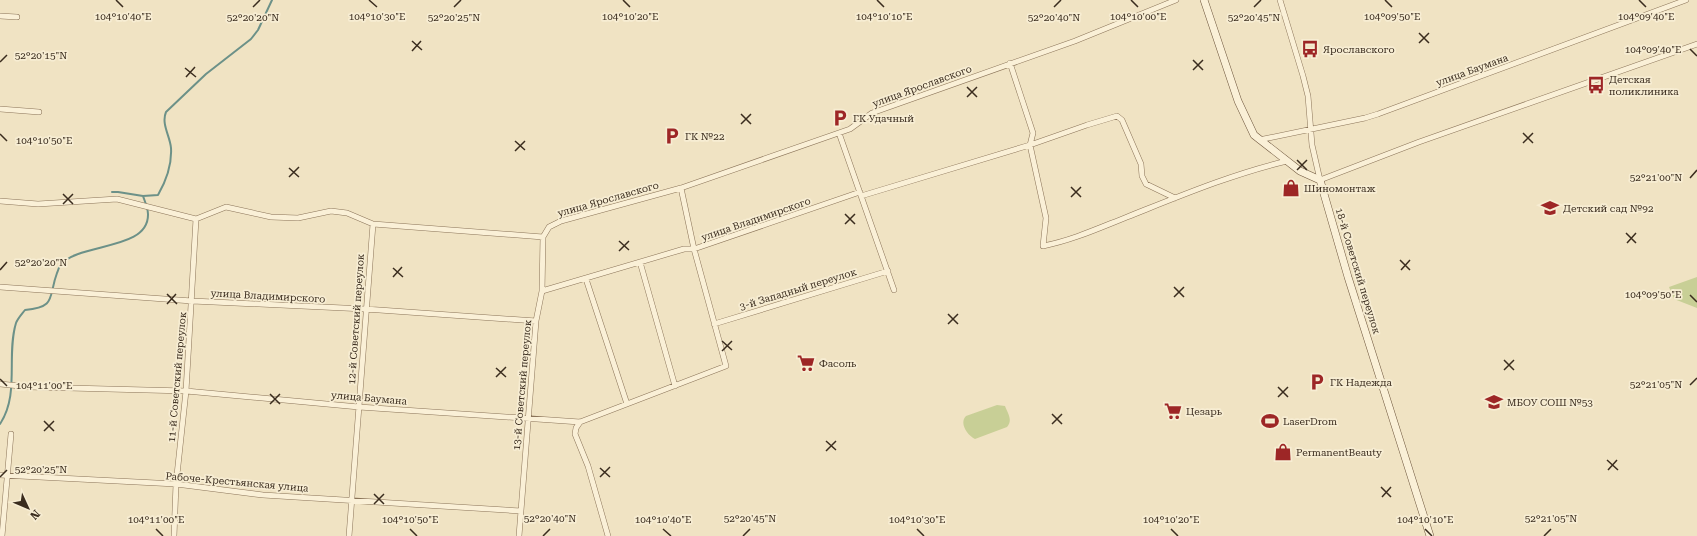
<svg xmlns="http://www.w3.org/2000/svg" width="1697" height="536" font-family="'Roboto Serif',serif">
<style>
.green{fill:#c8cf96}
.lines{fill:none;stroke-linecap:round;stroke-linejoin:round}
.stream{stroke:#6c9188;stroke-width:2}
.street-casing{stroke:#8b7459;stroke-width:6}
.secondary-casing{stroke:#6d553c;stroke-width:8}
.street{stroke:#faf0d7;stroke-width:5}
.secondary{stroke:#faf0d7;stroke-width:7}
.ticks{fill:none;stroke:#3a2c1e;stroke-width:1.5}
.labels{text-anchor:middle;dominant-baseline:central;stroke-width:3.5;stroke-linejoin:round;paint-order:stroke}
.poi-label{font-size:10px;fill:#3a2c1e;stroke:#f7edd3;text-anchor:start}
.street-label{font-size:10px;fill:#3a2c1e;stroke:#f7edd3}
.ticks-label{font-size:10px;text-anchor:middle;fill:#3a2c1e;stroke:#f7edd3;stroke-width:3.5;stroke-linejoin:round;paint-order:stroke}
</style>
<rect width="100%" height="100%" fill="#f0e3c3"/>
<!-- green -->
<path class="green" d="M1697 277V308L1674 299 1669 287Z
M997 405 1005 406C1008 414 1013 420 1007 427L975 439C967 435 959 423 966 416Z"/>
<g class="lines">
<!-- stream -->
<path class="stream" d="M112 192H118L143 196 158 195C166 181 172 165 171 148 170 136 161 124 166 112L206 74 251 39 258 30 272 0
M0 424C20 394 6 356 16 323 18 318 22 314 25 310 57 307 48 297 57 273 58 271 59 267 60 265 80 242 149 251 148 214 148 208 145 202 143 196"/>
<!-- street casing -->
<g class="street-casing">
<path id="street" d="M1280 0 1303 76 1308 96 1312 145 1320 180 1419 142 1697 44
M0 16 17 17
M1010 63 1033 133 1030 145 1046 218 1043 246C1073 240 1099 228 1127 217 1180 196 1232 174 1287 161
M0 109 39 112
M839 133 894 290
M1259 140 1365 118 1378 114 1686 0
M861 196 1030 145 1087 125 1117 116 1122 120 1141 164 1142 176 1146 184 1175 198
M0 201 38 204 117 199 196 219 226 207 271 217 298 218 331 211 347 213 373 224 543 237
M640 262 675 386
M586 279 627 404
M0 287 192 301 365 309 536 321
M542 291 684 249H694L860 192
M714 324 888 271
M0 384 30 387 186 391 359 407 580 422 726 366 694 249 681 188
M580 422 576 428 575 434 588 466 608 536
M0 475 176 484 263 495 521 511
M2 536 11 434
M174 536 176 484 186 391 196 219
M349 536 373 224
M519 536 536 321 542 291 543 237 549 227 561 221 681 188 850 129 872 113 1075 41 1176 0"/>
</g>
<!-- secondary casing -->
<g class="secondary-casing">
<path id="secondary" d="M1204 0 1238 101 1254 135 1300 171 1320 180 1348 277 1430 536"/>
</g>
<!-- street -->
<use href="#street" class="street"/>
<!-- secondary -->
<use href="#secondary" class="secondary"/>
</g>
<!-- ticks -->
<path class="ticks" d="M116 0 123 7M369 0 377 7M623 0 630 7M877 0 884 7M1131 0 1138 7M1385 0 1392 7M1639 0 1646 7M253 7 260 0M454 7 461 0M1054 7 1061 0M1254 7 1261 0M1419 33 1429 43M412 41 422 50M1419 43 1429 33M1690 49 1697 56M412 51 421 41M1193 60 1203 70M0 62 7 55M185 68 196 77M1193 70 1203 60M186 77 195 67M967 87 977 97M967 97 977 87M741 114 751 124M741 124 751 114M1523 133 1533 143M0 134 7 141M515 141 525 150M1523 143 1533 133M515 151 525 141M1297 160 1307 170M289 168 299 177M1297 170 1307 160M289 177 299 167M1690 178 1697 170M1071 187 1081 197M63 194 73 204M1071 197 1081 187M63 204 73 194M845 214 855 224M845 224 855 214M1626 233 1636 243M619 241 629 250M1627 243 1636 233M619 251 629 241M1400 260 1410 270M393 268 403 277M0 270 7 262M1401 270 1410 260M393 277 402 267M1174 287 1184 297M167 294 177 304M1690 295 1697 302M1174 297 1184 287M167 304 176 294M948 314 958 324M948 324 958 314M722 341 732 350M722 351 732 341M1504 360 1514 370M496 368 506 377M1504 370 1514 360M496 377 506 367M0 379 7 386M1690 385 1697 378M1278 387 1288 397M270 394 280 404M1278 397 1288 387M270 404 280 394M1052 414 1062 424M44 421 54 431M1052 424 1062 414M44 431 54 421M826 441 836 450M826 451 836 441M1607 460 1618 470M600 468 610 477M1608 470 1617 460M0 477 7 470M600 477 610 467M1381 487 1391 497M374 494 384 504M1382 497 1391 487M374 504 384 494M156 529 163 536M410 529 417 536M663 529 671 536M917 529 924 536M1171 529 1178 536M1425 529 1432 536M543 536 550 529M743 536 750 529M1544 536 1551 529"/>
<!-- icons -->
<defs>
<g id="bus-bare" transform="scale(1.38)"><path d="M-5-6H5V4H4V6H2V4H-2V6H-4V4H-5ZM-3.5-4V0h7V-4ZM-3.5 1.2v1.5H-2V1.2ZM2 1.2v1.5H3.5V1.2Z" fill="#9d2626" stroke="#f7edd3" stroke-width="2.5" paint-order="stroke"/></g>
<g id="parking-bare" transform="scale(1.38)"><path d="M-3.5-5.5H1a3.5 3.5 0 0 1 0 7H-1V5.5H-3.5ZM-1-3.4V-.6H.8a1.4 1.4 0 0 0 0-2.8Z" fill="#9d2626" stroke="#f7edd3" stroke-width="2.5" paint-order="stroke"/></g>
<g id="shop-bare" transform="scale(1.38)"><path d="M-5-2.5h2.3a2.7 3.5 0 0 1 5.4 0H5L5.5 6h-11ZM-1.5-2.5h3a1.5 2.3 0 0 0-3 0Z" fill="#9d2626" stroke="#f7edd3" stroke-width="2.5" paint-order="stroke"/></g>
<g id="school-bare" transform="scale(1.38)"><path d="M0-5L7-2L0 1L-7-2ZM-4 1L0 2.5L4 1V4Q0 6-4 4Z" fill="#9d2626" stroke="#f7edd3" stroke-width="2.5" paint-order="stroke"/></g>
<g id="supermarket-bare" transform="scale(1.38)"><path d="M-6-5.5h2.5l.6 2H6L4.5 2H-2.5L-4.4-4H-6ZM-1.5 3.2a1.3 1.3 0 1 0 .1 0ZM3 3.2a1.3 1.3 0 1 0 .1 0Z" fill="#9d2626" stroke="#f7edd3" stroke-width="2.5" paint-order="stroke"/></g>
<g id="stadium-bare" transform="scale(1.38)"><path d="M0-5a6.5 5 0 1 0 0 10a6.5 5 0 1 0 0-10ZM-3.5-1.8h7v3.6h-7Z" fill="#9d2626" stroke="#f7edd3" stroke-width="2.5" paint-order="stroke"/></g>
</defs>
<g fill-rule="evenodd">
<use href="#bus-bare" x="1310" y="49"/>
<use href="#bus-bare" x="1596" y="85"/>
<use href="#parking-bare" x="840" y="118"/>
<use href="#parking-bare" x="672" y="136"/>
<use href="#shop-bare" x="1291" y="188"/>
<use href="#school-bare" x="1550" y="208"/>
<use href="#supermarket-bare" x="806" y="363"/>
<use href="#parking-bare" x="1317" y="382"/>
<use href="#school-bare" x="1494" y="402"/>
<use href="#supermarket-bare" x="1173" y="411"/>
<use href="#stadium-bare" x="1270" y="421"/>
<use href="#shop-bare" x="1283" y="452"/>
</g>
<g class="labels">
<!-- poi labels -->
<g class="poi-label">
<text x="1323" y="49">Ярославского</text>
<text x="1609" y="79">Детская<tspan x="1609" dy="12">поликлиника</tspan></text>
<text x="853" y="118">ГК Удачный</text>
<text x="685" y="136">ГК №22</text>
<text x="1304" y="188">Шиномонтаж</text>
<text x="1563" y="208">Детский сад №92</text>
<text x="819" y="363">Фасоль</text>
<text x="1330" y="382">ГК Надежда</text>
<text x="1507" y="402">МБОУ СОШ №53</text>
<text x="1186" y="411">Цезарь</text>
<text x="1283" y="421">LaseгDrom</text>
<text x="1296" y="452">PermanentBeauty</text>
</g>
<!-- street labels -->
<g class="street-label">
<text transform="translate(1472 70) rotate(-20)">улица Баумана</text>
<text transform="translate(922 86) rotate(-20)">улица Ярославского</text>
<text transform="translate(608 199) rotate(-16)">улица Ярославского</text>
<text transform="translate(756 219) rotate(-19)">улица Владимирского</text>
<text transform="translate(1358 271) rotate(73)">18-й Советский переулок</text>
<text transform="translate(798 289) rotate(-17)">3-й Западный переулок</text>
<text transform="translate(268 296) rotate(3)">улица Владимирского</text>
<text transform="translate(356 319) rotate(-86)">12-й Советский переулок</text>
<text transform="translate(177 377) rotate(-85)">11-й Советский переулок</text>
<text transform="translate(522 385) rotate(-85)">13-й Советский переулок</text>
<text transform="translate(369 398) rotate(5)">улица Баумана</text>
<text transform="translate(237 482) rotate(5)">Рабоче-Крестьянская улица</text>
</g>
</g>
<g class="ticks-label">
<text x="1646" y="20">104°09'40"E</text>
<text x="123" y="20">104°10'40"E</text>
<text x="377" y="20">104°10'30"E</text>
<text x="884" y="20">104°10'10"E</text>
<text x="1392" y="20">104°09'50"E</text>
<text x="630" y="20">104°10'20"E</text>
<text x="1138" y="20">104°10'00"E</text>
<text x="253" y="21">52°20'20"N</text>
<text x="454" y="21">52°20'25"N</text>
<text x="1054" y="21">52°20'40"N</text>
<text x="1254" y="21">52°20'45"N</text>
<text x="1653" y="53">104°09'40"E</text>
<text x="41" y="59">52°20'15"N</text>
<text x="44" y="144">104°10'50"E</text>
<text x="1656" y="181">52°21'00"N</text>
<text x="41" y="266">52°20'20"N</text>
<text x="1653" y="298">104°09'50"E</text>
<text x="1656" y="388">52°21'05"N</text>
<text x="44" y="389">104°11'00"E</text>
<text x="41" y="473">52°20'25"N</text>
<text x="550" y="522">52°20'40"N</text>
<text x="750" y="522">52°20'45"N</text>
<text x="1551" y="522">52°21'05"N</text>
<text x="156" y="523">104°11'00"E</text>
<text x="410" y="523">104°10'50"E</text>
<text x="663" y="523">104°10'40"E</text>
<text x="917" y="523">104°10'30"E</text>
<text x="1171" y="523">104°10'20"E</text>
<text x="1425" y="523">104°10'10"E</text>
</g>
<!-- north arrow -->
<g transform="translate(28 508) rotate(134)" stroke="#f7edd3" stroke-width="3" paint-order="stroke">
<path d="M0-3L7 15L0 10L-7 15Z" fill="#3a2c1e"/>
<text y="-6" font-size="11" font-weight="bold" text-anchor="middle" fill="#3a2c1e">N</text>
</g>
</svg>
